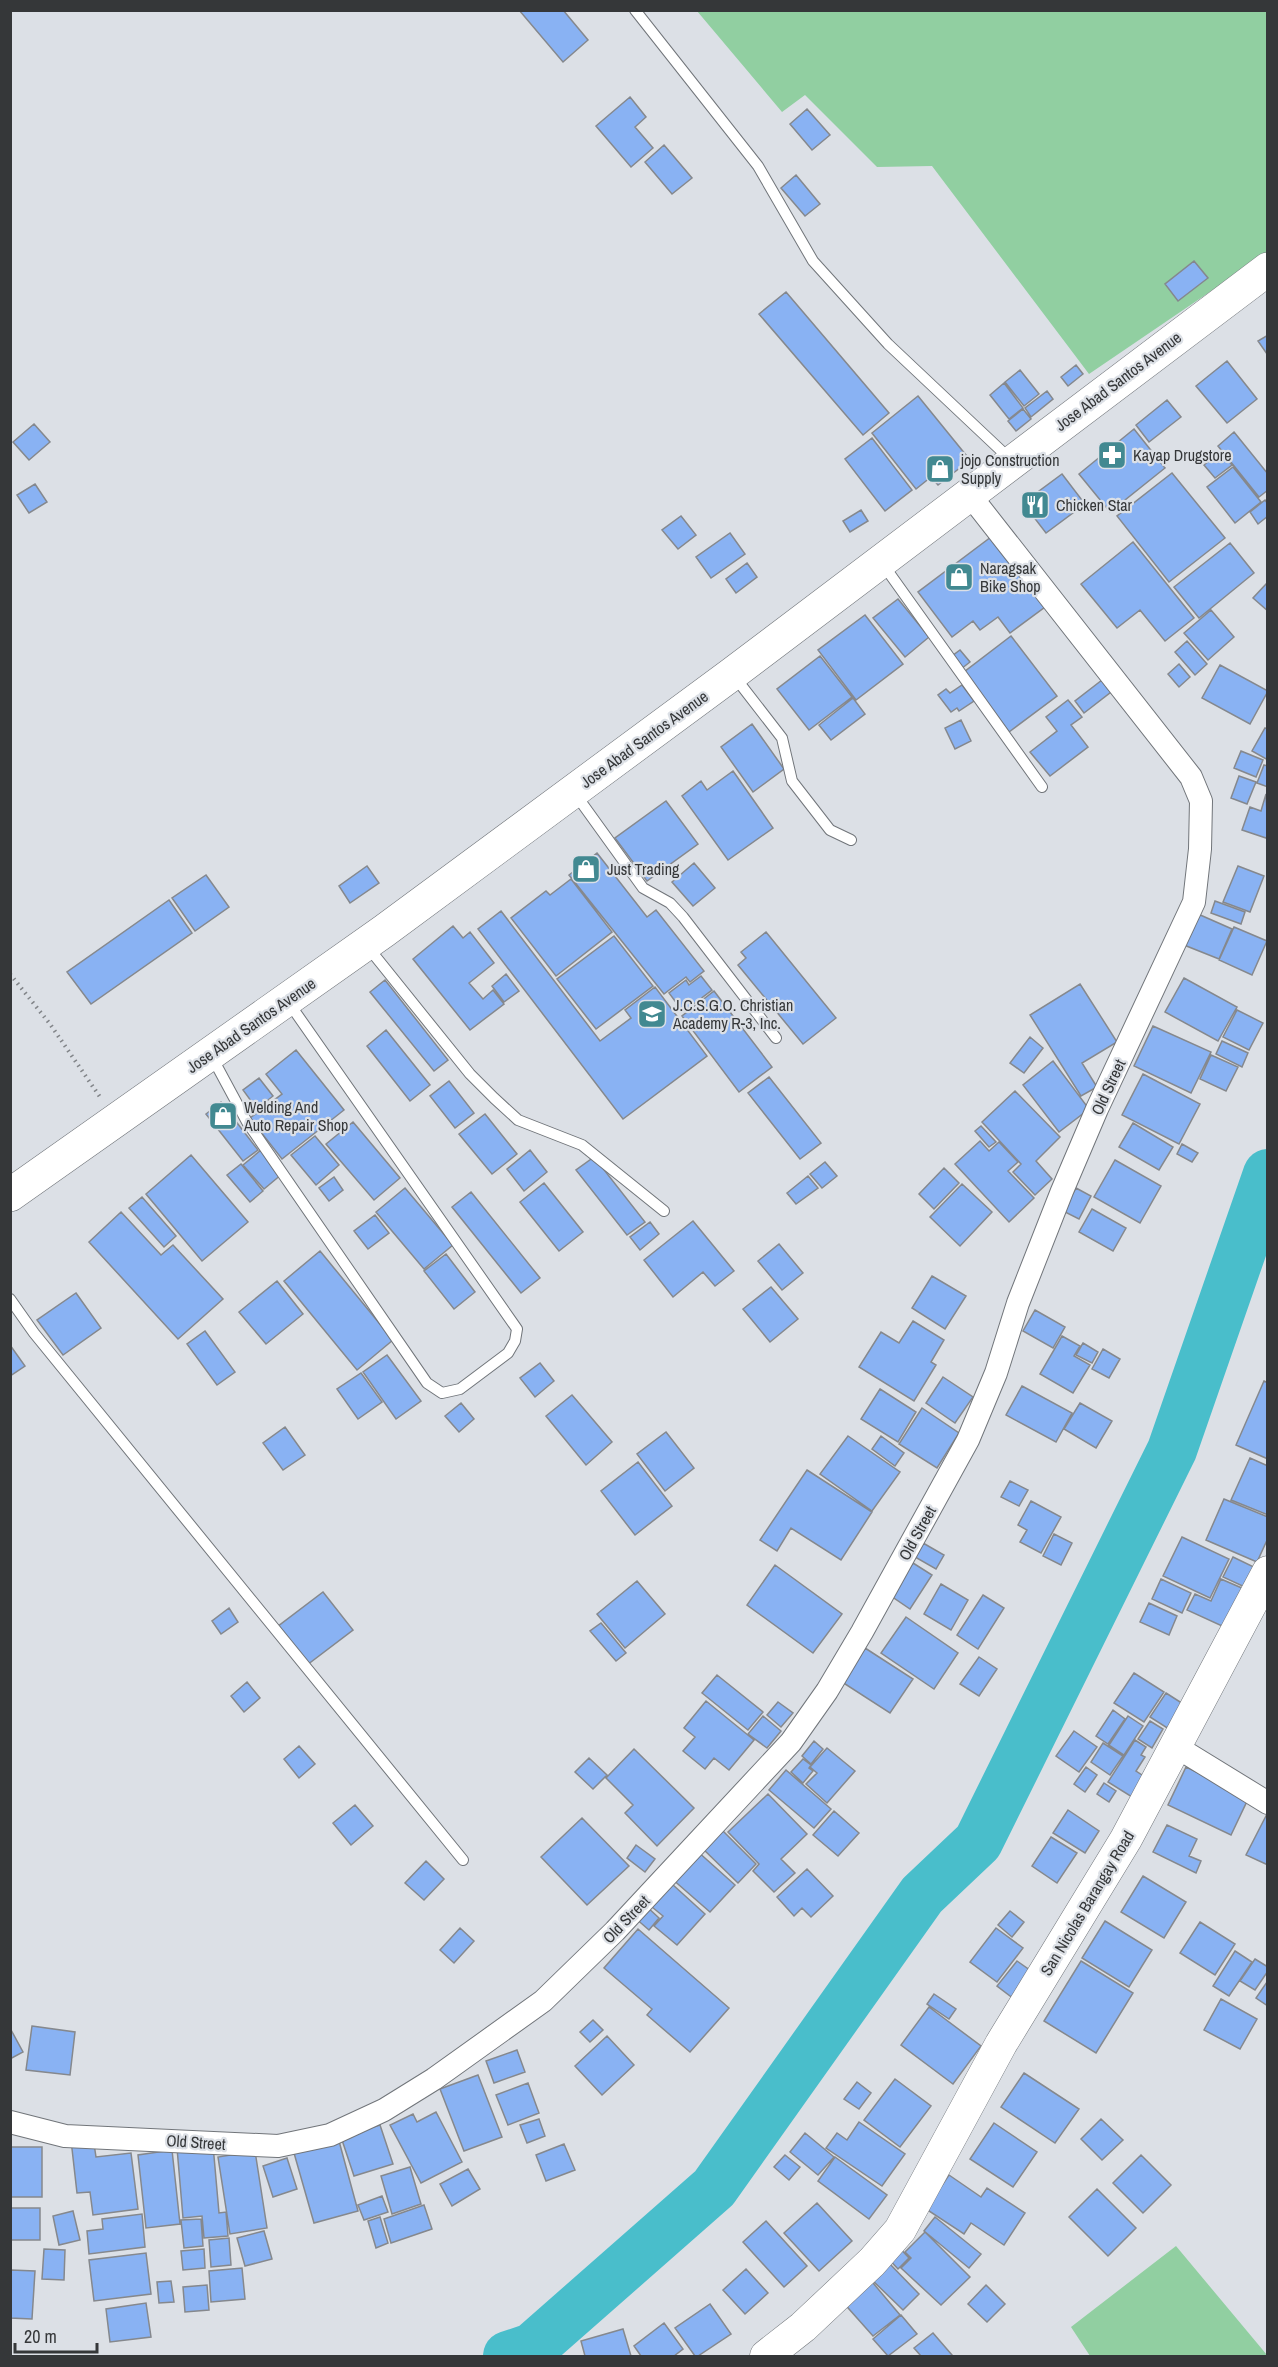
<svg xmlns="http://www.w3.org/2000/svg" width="1278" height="2367" font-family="'Archivo Narrow',sans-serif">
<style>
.green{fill:#91cfa1}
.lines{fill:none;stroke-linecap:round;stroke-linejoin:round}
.river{stroke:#49becb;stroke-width:50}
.building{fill:#89b2f3;stroke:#85888d;stroke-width:1.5}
.lane-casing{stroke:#71757a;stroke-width:12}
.street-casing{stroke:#71757a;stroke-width:24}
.secondary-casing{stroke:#71757a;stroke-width:33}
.highway-casing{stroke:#71757a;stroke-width:34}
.path{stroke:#828589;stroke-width:4;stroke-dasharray:1.5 4.5;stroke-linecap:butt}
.lane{stroke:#fff;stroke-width:10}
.street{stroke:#fff;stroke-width:22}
.secondary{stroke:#fff;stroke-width:32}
.highway{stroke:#fff;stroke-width:33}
.labels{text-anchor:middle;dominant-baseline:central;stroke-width:4.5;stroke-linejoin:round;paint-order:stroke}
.street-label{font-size:16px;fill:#353739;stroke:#dce0e6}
.poi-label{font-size:16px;fill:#353739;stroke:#dce0e6;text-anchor:start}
</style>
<rect width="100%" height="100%" fill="#dce0e6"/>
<!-- green -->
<path class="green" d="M697 11H1267V253L1089 374 932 166 877 167 805 95 782 112Z
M1176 2246 1267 2355V2356H1090L1071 2327Z"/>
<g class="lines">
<!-- river -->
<path class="river" d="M508 2356 532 2348 714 2188 922 1895 978 1842 1172 1450 1268 1174"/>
</g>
<!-- building -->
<path class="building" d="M519 10H563L588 40 563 62Z
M630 97 646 117 635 127 653 148 631 167 596 126Z
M807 109 830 135 812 150 790 124Z
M664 145 692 178 672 194 645 162Z
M796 175 820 204 805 216 781 188Z
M1194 261 1208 278 1178 301 1165 284Z
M786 292 889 413 863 435 759 314Z
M1268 335V354H1267L1258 341Z
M1227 361 1257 399 1227 423 1196 386Z
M1076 365 1083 374 1068 386 1061 377Z
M1020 370 1039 394 1024 406 1005 382Z
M1004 383 1023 408 1009 419 990 395Z
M1047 391 1053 399 1031 417 1025 408Z
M918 396 970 460 938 485 931 477 916 489 872 433Z
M1167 400 1181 417 1149 442 1136 425Z
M1023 409 1031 419 1016 431 1008 421Z
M34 424 50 442 29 460 13 442Z
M1134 429 1165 468 1110 512 1079 474Z
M1234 432 1268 474V490L1259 497 1218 446Z
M872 438 912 490 885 511 845 459Z
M1221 451 1232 465 1215 478 1204 465Z
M1233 467 1261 502 1235 523 1207 487Z
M1172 473 1225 538 1169 582 1117 516Z
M1062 474 1085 504 1046 533 1023 503Z
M35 484 47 502 29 513 17 495Z
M1265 500 1268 504V516L1258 524 1250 512Z
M861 510 868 521 850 532 843 521Z
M681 516 696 535 678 549 662 530Z
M730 533 745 554 711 578 696 557Z
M991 537 1045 607 1010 633 998 617 980 630 973 621 952 637 918 592Z
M1133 542 1194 618 1165 641 1140 610 1117 628 1081 584Z
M1230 543 1254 573 1199 618 1174 587Z
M747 563 757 577 736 593 726 579Z
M1268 582V611L1253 598Z
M898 599 929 637 905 657 873 618Z
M1211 610 1234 637 1208 660 1184 633Z
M865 615 903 664 856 700 818 650Z
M1011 636 1057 696 1009 732 964 672Z
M1187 641 1207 664 1195 675 1175 652Z
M960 650 970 662 961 669 952 656Z
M820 656 852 697 809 730 777 689Z
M1179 664 1190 677 1179 687 1168 674Z
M1220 665 1268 691 1250 724 1202 698Z
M1102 680 1111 692 1084 713 1075 701Z
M962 685 974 701 959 711 957 708 951 712 938 695 946 689 950 693Z
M853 698 865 714 831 740 819 725Z
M1068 700 1082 717 1071 725 1088 747 1050 776 1030 752 1057 731 1046 717Z
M961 720 971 741 955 749 945 728Z
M752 724 784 769 753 792 721 747Z
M1265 728 1268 729V760L1252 751Z
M1241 751 1263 760 1256 777 1234 768Z
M1264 765 1268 766V787L1257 783Z
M733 771 773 828 728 860 682 796 701 781 707 790Z
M1239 776 1256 782 1247 804 1231 798Z
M1266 794 1268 834 1266 838 1242 830 1250 807 1261 811Z
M666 801 698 844 647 881 615 838Z
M597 853 647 917 656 910 704 971 690 982 686 977 664 994 569 875Z
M694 863 715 888 693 906 672 882Z
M367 866 379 883 350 903 339 886Z
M1238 866 1264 876 1250 912 1223 902Z
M206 875 229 907 195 931 172 898Z
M571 879 612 932 556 976 511 918 546 891 550 895Z
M169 900 192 933 91 1004 67 972Z
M1215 901 1245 912 1241 924 1211 913Z
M501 911 600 1041 631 1018 625 1010 655 987 707 1056 623 1119 478 929Z
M1198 914 1232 929 1219 959 1184 945Z
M453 926 463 938 470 932 494 963 469 983 483 999 493 990 504 1004 470 1030 413 959Z
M1234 927 1267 941 1252 975 1219 960Z
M766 932 836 1018 803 1044 738 965 746 958 741 952Z
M614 936 653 986 596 1029 557 979Z
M506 974 519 991 504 1002 492 986Z
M701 976 712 990 683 1012 669 993 686 980 689 985Z
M1184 978 1237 1007 1218 1041 1165 1012Z
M385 980 448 1060 434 1071 370 992Z
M1080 984 1117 1042 1082 1063 1097 1087 1081 1096 1030 1015Z
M714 991 772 1067 739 1092 682 1016Z
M1237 1010 1263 1023 1249 1050 1223 1037Z
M1153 1026 1211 1052 1191 1093 1134 1066Z
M386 1030 430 1085 410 1101 367 1046Z
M1030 1037 1043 1048 1024 1073 1010 1063Z
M1222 1041 1248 1053 1242 1067 1216 1054Z
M296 1050 344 1110 282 1159 250 1118 282 1094 266 1074Z
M1211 1055 1238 1067 1226 1091 1200 1079Z
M1053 1061 1089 1109 1059 1132 1023 1085Z
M1143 1074 1200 1104 1179 1144 1122 1115Z
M769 1077 821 1143 800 1159 748 1093Z
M259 1078 273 1096 257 1109 243 1090Z
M449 1081 474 1113 455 1128 430 1096Z
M1015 1091 1060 1137 1036 1161 1052 1179 1035 1195 1013 1172 1021 1164 982 1122Z
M221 1102 258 1150 243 1161 206 1114Z
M485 1114 517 1154 492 1174 459 1134Z
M353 1122 400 1178 374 1200 326 1144Z
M1133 1123 1173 1147 1159 1170 1119 1147Z
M981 1126 996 1142 989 1147 975 1131Z
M315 1136 339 1165 316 1185 291 1155Z
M980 1141 989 1151 999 1142 1018 1162 1008 1171 1034 1198 1009 1222 955 1164Z
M1182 1144 1198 1153 1192 1162 1177 1154Z
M261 1150 282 1174 264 1189 243 1165Z
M530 1150 547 1172 524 1191 507 1169Z
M191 1155 248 1222 202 1261 146 1194Z
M594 1157 645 1222 627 1235 576 1170Z
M1115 1160 1161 1186 1140 1223 1094 1197Z
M825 1162 837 1176 822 1188 810 1174Z
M241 1164 263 1191 250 1202 227 1175Z
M944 1168 959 1183 934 1209 919 1194Z
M808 1176 818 1188 796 1204 787 1193Z
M334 1177 343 1190 329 1201 319 1188Z
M544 1183 583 1232 559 1251 520 1202Z
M962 1184 992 1212 960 1246 930 1217Z
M405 1188 453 1245 424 1269 376 1212Z
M1076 1188 1091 1196 1079 1219 1063 1211Z
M471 1192 540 1278 521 1293 452 1207Z
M142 1197 176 1236 164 1247 129 1208Z
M1092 1209 1126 1228 1113 1251 1079 1232Z
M121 1212 161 1255 173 1245 223 1299 178 1339 89 1242Z
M375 1215 389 1233 368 1249 354 1231Z
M693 1221 734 1271 715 1286 703 1272 673 1297 644 1260Z
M650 1222 659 1234 640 1250 630 1237Z
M779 1244 803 1273 782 1290 758 1261Z
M320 1251 393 1340 357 1370 284 1281Z
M446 1254 475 1292 454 1309 424 1271Z
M932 1276 966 1296 945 1329 912 1308Z
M277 1281 303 1314 266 1344 239 1312Z
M771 1287 798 1319 770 1342 743 1309Z
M76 1293 101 1328 63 1355 37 1320Z
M1035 1310 1065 1327 1053 1348 1023 1331Z
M913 1321 944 1340 931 1362 936 1365 914 1401 859 1367 881 1332 899 1343Z
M205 1331 235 1372 217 1385 187 1344Z
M1062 1336 1080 1346 1074 1356 1090 1365 1073 1393 1040 1374Z
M1083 1343 1098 1352 1092 1363 1076 1355Z
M10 1345 25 1366 10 1376Z
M1103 1349 1120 1359 1109 1378 1092 1369Z
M387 1355 421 1401 396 1419 363 1372Z
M540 1363 554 1381 535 1397 520 1378Z
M361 1373 382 1402 358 1419 337 1389Z
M943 1377 973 1397 955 1423 926 1403Z
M1264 1381 1268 1383V1459L1236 1445Z
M1022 1386 1072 1413 1056 1442 1006 1415Z
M880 1389 916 1412 898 1442 861 1419Z
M572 1395 612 1442 586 1465 546 1416Z
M461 1403 474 1419 459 1432 445 1416Z
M1080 1403 1112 1421 1096 1448 1064 1429Z
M922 1408 959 1433 937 1468 899 1444Z
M285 1427 305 1455 283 1470 263 1443Z
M666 1432 694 1468 665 1491 637 1454Z
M848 1436 900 1472 872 1511 820 1474Z
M881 1436 904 1453 895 1466 872 1449Z
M1250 1458 1268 1466V1515L1231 1500Z
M638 1462 672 1506 635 1535 601 1491Z
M807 1470 872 1512 841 1560 791 1528 777 1551 760 1540Z
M1010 1481 1028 1490 1019 1506 1001 1497Z
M1224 1499 1268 1517V1538L1257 1562 1206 1540Z
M1031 1501 1061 1517 1041 1553 1020 1542 1027 1530 1018 1525Z
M1054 1534 1072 1543 1061 1565 1043 1556Z
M1182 1537 1229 1559 1210 1598 1163 1576Z
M923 1543 944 1555 936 1569 915 1557Z
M1233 1557 1258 1569 1249 1589 1223 1577Z
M913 1563 932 1575 910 1609 891 1596Z
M775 1565 842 1614 813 1653 747 1605Z
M1161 1579 1191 1593 1182 1613 1152 1599Z
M1221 1579 1251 1592 1233 1631 1187 1610 1195 1594 1211 1601Z
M637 1581 665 1614 625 1648 597 1614Z
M941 1584 968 1600 951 1630 924 1614Z
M323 1592 353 1630 307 1665 277 1627Z
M983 1595 1004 1608 978 1649 957 1635Z
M1149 1603 1177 1616 1169 1635 1140 1622Z
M229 1608 238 1622 221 1634 212 1621Z
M906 1617 958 1653 934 1689 881 1653Z
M601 1623 626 1653 616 1661 590 1631Z
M865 1648 913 1679 890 1713 842 1682Z
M979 1657 997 1669 979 1696 960 1684Z
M1134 1673 1164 1692 1144 1722 1114 1703Z
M717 1675 763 1712 748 1730 702 1693Z
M247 1682 260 1698 244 1712 231 1696Z
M1166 1693 1188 1707 1172 1731 1150 1717Z
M706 1701 754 1740 729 1770 714 1758 705 1769 683 1751 695 1737 684 1728Z
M778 1702 793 1713 781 1727 767 1715Z
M1113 1710 1125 1719 1108 1744 1096 1736Z
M763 1716 781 1731 767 1748 748 1734Z
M1128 1716 1143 1726 1124 1755 1109 1745Z
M1150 1721 1163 1729 1152 1748 1138 1739Z
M1074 1731 1097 1747 1079 1772 1056 1756Z
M1135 1740 1146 1747 1141 1755 1145 1757 1136 1771 1145 1777 1132 1797 1108 1782Z
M814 1741 823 1749 811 1764 802 1756Z
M1103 1743 1123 1756 1110 1775 1091 1762Z
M299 1746 315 1764 299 1778 284 1759Z
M827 1748 855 1771 827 1803 806 1784 817 1773 810 1767Z
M634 1749 694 1808 657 1846 625 1813 633 1805 606 1778Z
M589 1758 607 1775 593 1789 575 1772Z
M803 1759 811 1765 809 1768 813 1771 803 1783 791 1772Z
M1086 1767 1097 1775 1085 1792 1074 1784Z
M1186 1767 1249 1797 1231 1835 1168 1805Z
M786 1770 831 1809 814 1828 769 1790Z
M1104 1783 1116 1791 1109 1802 1097 1794Z
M768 1794 807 1834 781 1859 795 1873 774 1892 753 1871 759 1864 728 1832Z
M355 1805 373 1826 351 1845 333 1823Z
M1068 1810 1099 1831 1085 1853 1053 1833Z
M834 1811 859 1833 838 1856 813 1835Z
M1268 1812V1865L1246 1855Z
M582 1818 629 1866 587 1905 541 1857Z
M1167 1825 1197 1839 1189 1856 1201 1861 1196 1873 1153 1852Z
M719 1827 756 1864 738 1883 700 1846Z
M1051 1837 1077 1853 1057 1883 1032 1866Z
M636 1845 655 1859 645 1872 627 1858Z
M696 1850 735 1885 710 1912 671 1878Z
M426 1861 444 1879 424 1900 405 1883Z
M807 1869 833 1896 811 1917 802 1908 794 1916 777 1897Z
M1143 1876 1186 1902 1164 1938 1121 1912Z
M672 1884 705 1914 677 1945 654 1926 663 1916 652 1907Z
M645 1905 659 1918 649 1930 634 1917Z
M1010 1911 1024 1922 1012 1937 998 1925Z
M1105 1921 1152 1950 1129 1987 1082 1958Z
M1200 1922 1235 1944 1215 1975 1180 1953Z
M460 1928 474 1941 454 1963 440 1950Z
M996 1928 1023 1948 997 1982 970 1962Z
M638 1929 729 2008 690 2052 647 2015 652 2009 604 1968Z
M1235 1951 1252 1962 1229 1996 1213 1986Z
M1255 1959 1268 1967V1971L1255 1990 1240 1981Z
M1017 1961 1034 1973 1014 1999 997 1986Z
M1081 1961 1133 1993 1096 2053 1044 2021Z
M1267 1982H1268V2006L1256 1998Z
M934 1994 956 2009 949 2019 927 2004Z
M1221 1999 1257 2019 1240 2049 1204 2030Z
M929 2007 981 2046 953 2084 901 2045Z
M593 2020 603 2030 590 2042 580 2032Z
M32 2026 75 2032 70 2075 26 2070Z
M10 2028 23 2052 10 2059Z
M607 2036 634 2065 602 2095 575 2066Z
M517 2050 525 2072 494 2083 486 2061Z
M1024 2073 1079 2109 1055 2143 1001 2107Z
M478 2075 502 2137 464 2151 440 2089Z
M895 2079 931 2106 900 2147 864 2120Z
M857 2082 871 2093 859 2109 844 2099Z
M528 2083 539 2113 508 2125 496 2095Z
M436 2112 462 2162 421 2183 390 2125 413 2114 417 2122Z
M539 2119 545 2136 527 2143 520 2125Z
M1101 2119 1123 2140 1102 2160 1081 2139Z
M859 2122 905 2154 882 2186 826 2148 837 2133 847 2140Z
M994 2123 1037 2152 1013 2187 970 2159Z
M380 2125 393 2164 354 2176 341 2137Z
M805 2133 834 2157 818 2175 790 2152Z
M93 2137 96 2157 131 2153 138 2209 93 2215 90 2192 77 2193 71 2140Z
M339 2141 358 2211 314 2223 294 2153Z
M564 2144 575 2170 546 2181 536 2155Z
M213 2145 219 2213 226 2212 228 2236 204 2238 202 2216 183 2218 177 2148Z
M10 2147H42V2197H10Z
M172 2150 180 2224 146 2228 138 2155Z
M255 2151 267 2228 230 2234 218 2157Z
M785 2155 800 2167 789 2180 774 2167Z
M1141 2155 1171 2185 1143 2213 1113 2183Z
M835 2157 887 2195 869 2219 818 2181Z
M287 2158 297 2189 273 2197 263 2166Z
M410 2167 421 2204 392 2214 381 2176Z
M468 2169 480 2189 452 2206 440 2184Z
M949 2175 981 2197 987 2188 1025 2213 1004 2245 971 2223 964 2234 926 2209Z
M1097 2189 1136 2228 1108 2256 1069 2217Z
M382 2196 388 2212 364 2220 358 2205Z
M817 2203 852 2241 819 2271 784 2233Z
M424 2205 432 2229 391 2243 384 2219Z
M10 2208H40V2240H10Z
M73 2211 80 2240 59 2245 53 2216Z
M142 2214 145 2247 89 2254 87 2231 103 2229 102 2219Z
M380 2217 388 2243 376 2248 368 2221Z
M935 2217 981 2254 969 2268 924 2231Z
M201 2219 203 2246 184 2248 181 2220Z
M766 2221 807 2266 784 2287 743 2242Z
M264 2231 272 2259 245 2266 237 2238Z
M925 2232 970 2277 941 2305 901 2268 911 2258 905 2252Z
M229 2238 231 2265 211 2267 209 2240Z
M896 2244 909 2258 898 2269 885 2255Z
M44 2249 65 2250 64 2280 42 2279Z
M204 2249 205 2268 183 2270 181 2251Z
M146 2253 151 2294 94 2301 89 2260Z
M886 2260 919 2294 903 2310 869 2277Z
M242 2268 245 2299 211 2302 209 2271Z
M746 2269 768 2293 745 2314 723 2290Z
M11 2270 35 2271 32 2319 10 2318Z
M868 2277 900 2315 873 2336 841 2300Z
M171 2281 174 2302 159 2303 157 2282Z
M207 2285 209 2310 185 2312 183 2287Z
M986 2285 1005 2304 987 2322 968 2304Z
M146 2303 151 2337 110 2342 106 2309Z
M710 2304 731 2334 698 2356H695L675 2328Z
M901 2315 917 2334 888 2356 873 2339Z
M664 2323 683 2349 674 2356H641L634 2346Z
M623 2329 631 2356H585L581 2341Z
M933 2333 952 2355 951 2356H921L914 2348Z"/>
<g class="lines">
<!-- lane casing -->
<g class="lane-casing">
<path id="lane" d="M635 10 758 166 813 261 888 344 1010 459
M882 563 1042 787
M734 676 782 738 792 781 830 830 851 840
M576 795 643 888 670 903 683 917 776 1038
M367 946 470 1074 494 1098 518 1120 582 1145 664 1211
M212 1057 247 1122 427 1383 442 1393 460 1389 508 1353 515 1341 517 1329 289 1003
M10 1299 34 1333 463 1860"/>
</g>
<!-- street casing -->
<g class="street-casing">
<path id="street" d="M1175 1746 1268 1803
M10 2122 65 2136 278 2146 330 2135 384 2110 434 2079 543 2001 615 1931 791 1742 827 1691 862 1632 968 1440 996 1373 1018 1303 1062 1191 1097 1109 1194 902 1200 849 1201 801 1191 777 969 494"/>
</g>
<!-- secondary casing -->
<g class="secondary-casing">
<path id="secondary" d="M766 2356 803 2327 872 2262 900 2230 1001 2044 1126 1839 1268 1572"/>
</g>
<!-- highway casing -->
<g class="highway-casing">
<path id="highway" d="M10 1195 384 931 732 674 1268 269"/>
</g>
<!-- path -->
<path class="path" d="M10 974 50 1024 100 1097"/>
<!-- lane -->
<use href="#lane" class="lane"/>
<!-- street -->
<use href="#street" class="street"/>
<!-- secondary -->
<use href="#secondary" class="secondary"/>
<!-- highway -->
<use href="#highway" class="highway"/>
</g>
<!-- icons -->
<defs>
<g id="pharmacy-square" transform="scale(1.5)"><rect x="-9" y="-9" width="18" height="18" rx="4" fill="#428991" stroke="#dce0e6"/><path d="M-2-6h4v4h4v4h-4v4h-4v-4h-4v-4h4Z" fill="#fff"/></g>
<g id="shop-square" transform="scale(1.5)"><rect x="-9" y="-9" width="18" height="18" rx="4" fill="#428991" stroke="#dce0e6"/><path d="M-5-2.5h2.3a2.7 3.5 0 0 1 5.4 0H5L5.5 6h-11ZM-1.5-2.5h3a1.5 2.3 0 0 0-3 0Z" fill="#fff"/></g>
<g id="restaurant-square" transform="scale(1.5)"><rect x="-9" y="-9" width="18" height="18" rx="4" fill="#428991" stroke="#dce0e6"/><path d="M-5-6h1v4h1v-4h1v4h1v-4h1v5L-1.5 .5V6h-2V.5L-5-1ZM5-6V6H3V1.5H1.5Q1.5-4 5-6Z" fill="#fff"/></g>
<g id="school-square" transform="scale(1.5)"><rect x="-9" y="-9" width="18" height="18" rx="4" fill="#428991" stroke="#dce0e6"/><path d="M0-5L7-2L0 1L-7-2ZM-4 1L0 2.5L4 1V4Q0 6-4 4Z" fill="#fff"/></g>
</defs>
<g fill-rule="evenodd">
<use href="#pharmacy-square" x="1112" y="455"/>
<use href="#shop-square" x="940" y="469"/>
<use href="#restaurant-square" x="1035" y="505"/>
<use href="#shop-square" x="959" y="577"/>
<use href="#shop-square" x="586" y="869"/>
<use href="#school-square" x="652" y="1014"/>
<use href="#shop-square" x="223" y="1116"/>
</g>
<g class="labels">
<!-- street labels -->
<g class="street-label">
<text transform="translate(1118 381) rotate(-37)">Jose Abad Santos Avenue</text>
<text transform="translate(644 739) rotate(-36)">Jose Abad Santos Avenue</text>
<text transform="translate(251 1025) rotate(-35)">Jose Abad Santos Avenue</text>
<text transform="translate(1108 1087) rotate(-65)">Old Street</text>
<text transform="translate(917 1533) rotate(-61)">Old Street</text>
<text transform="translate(1087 1903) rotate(-59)">San Nicolas Barangay Road</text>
<text transform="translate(626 1919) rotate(-46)">Old Street</text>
<text transform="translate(196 2142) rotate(4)">Old Street</text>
</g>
<!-- poi labels -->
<g class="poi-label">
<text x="1133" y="455">Kayap Drugstore</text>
<text x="961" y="460">jojo Construction<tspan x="961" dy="18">Supply</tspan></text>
<text x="1056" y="505">Chicken Star</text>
<text x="980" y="568">Naragsak<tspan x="980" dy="18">Bike Shop</tspan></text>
<text x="607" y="869">Just Trading</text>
<text x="673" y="1005">J.C.S.G.O. Christian<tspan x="673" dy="18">Academy R-3, Inc.</tspan></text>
<text x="244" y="1107">Welding And<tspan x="244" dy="18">Auto Repair Shop</tspan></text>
</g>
</g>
<!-- border -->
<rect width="1278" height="2367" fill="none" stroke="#353739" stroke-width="24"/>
<!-- scale -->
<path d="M15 2343v9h82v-9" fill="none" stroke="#353739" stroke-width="3"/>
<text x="24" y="2343" font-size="18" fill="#353739" stroke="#dce0e6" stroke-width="4.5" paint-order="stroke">20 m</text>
</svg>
